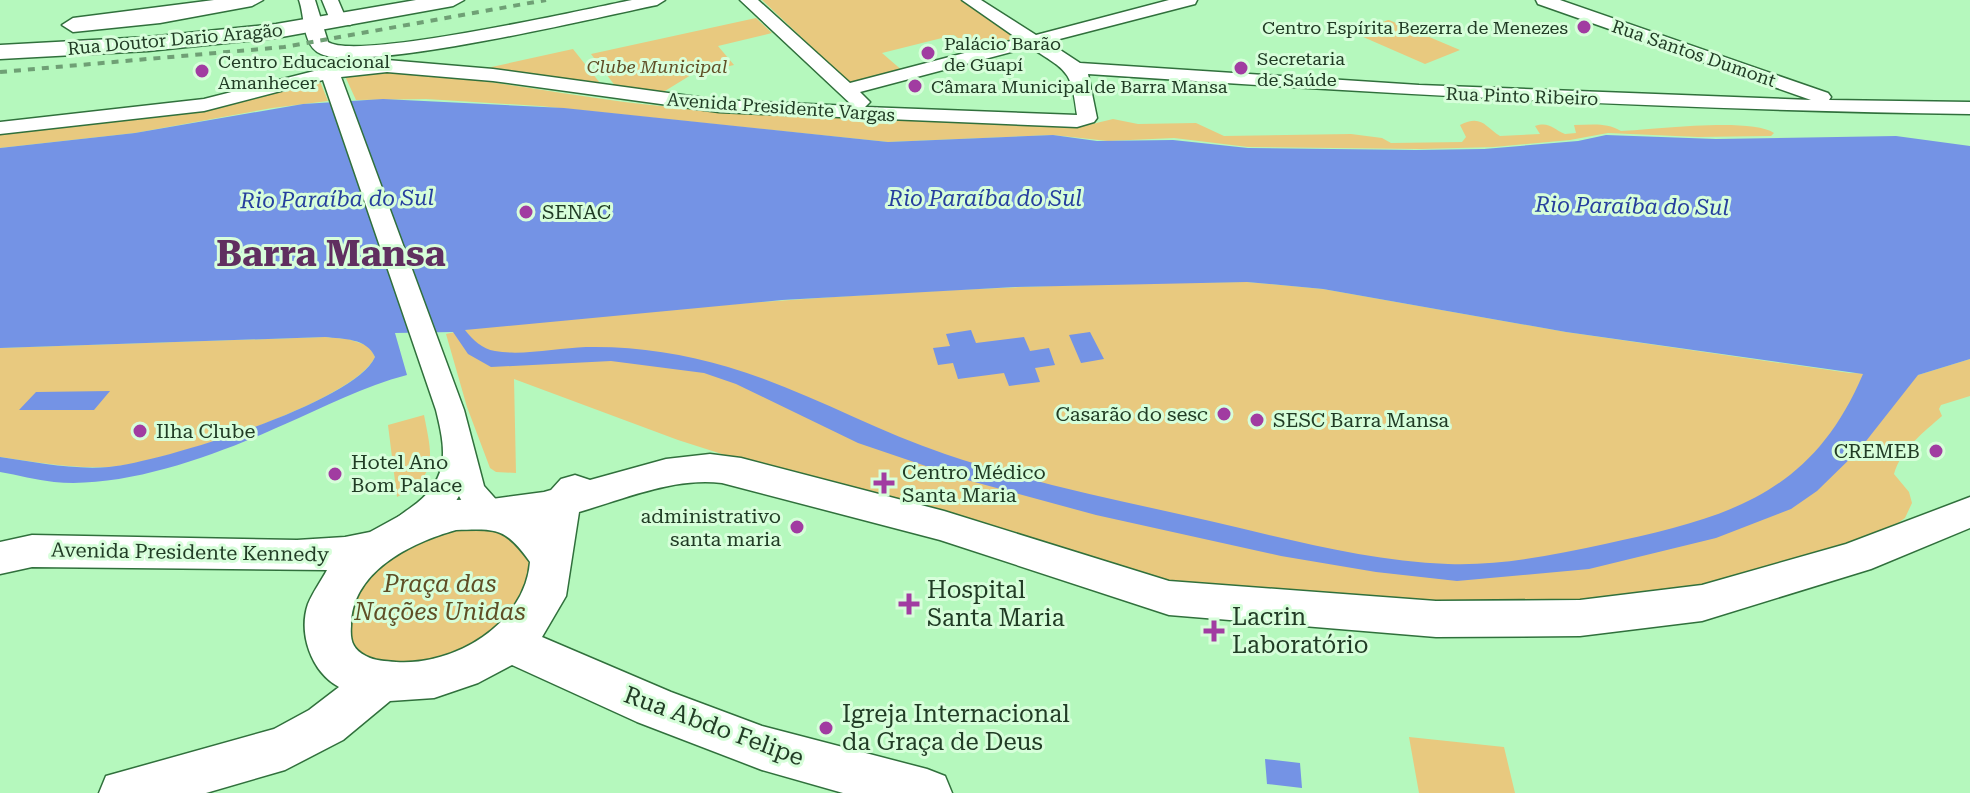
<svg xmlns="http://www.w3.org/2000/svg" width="1970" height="793" font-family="'Roboto Serif',serif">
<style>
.green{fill:#e8c97f}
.water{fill:#7493e5;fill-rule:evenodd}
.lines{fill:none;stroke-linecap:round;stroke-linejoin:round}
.minor-casing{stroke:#30703c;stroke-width:3}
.major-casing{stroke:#30703c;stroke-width:3}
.minor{fill:#fff;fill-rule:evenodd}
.major{fill:#fff;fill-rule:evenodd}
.rail{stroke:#6fa075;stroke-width:4;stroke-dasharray:7 7;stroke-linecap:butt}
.poi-dot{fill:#a13ca1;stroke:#d7feda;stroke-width:3}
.labels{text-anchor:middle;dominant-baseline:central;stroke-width:6;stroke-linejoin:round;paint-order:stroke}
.far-poi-label{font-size:18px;fill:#213c25;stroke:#d7feda;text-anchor:start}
.far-street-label{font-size:18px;fill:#213c25;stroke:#d7feda}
.far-park-label{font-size:18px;font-style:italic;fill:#5f4e25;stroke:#d7feda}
.poi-label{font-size:20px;fill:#213c25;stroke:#d7feda;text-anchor:start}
.street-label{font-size:20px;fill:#213c25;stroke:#d7feda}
.water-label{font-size:22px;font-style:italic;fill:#263f9e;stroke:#d7feda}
.near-park-label{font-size:24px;font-style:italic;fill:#5f4e25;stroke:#d7feda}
.near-poi-label{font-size:24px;fill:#213c25;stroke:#d7feda;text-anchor:start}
.near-street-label{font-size:24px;fill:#213c25;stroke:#d7feda}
.town-label{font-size:36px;font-weight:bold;fill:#602f60;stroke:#d7feda}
</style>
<rect width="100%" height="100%" fill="#b5f8bd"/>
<!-- green -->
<path class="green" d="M762 0H967L1025 41 978 53 954 35 882 53 904 72 852 85Z
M756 18 772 33 718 46 734 65 691 75 660 94 616 87 591 54Z
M1388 20H1389L1460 50 1425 64 1354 33Z
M573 49 600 83 487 68Z
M366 71C466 73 562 96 661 106 801 120 943 121 1084 126L1113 119 1138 124 1196 123 1224 136 1351 134 1382 138 1391 143 1462 142 1466 137 1460 125C1482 114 1485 127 1500 136L1540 134 1535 126C1549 121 1553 129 1565 134L1576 133 1574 125C1591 125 1606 122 1621 131 1652 130 1750 117 1774 133L1771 136 1698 137 1608 133 1570 140 1494 147 1421 149 1248 147 1174 138 1108 141 1053 135 888 142 540 106 426 99 356 100 344 74Z
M319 79 328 101 272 108 135 133 0 148V132L157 116Z
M1247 282 1323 289 1566 332 1850 373 1918 375 1970 359V396L1941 405 1939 409 1942 416C1924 432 1901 449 1894 474L1909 492 1912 503 1905 518 1895 525 1843 550 1700 601 1235 605 949 527 678 440 514 379 516 473 496 472 490 468 467 407 446 334C524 315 608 314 688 308 874 292 1060 283 1247 282Z
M325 337 348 339 369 346 375 357C355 402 159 464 109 467 72 469 36 462 0 457V348Z
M424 415C432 456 439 476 397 497L388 425Z
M436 527 512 528 541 578 477 655 368 667 338 627 351 586Z
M1409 737 1504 747 1515 793H1419Z"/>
<!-- water -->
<path class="water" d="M383 99 564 108 888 142 1053 135 1097 141 1173 140 1248 148 1416 150 1484 149 1578 141 1606 135 1716 139 1896 136 1970 146V359L1918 375 1859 450 1817 491 1791 509 1716 538 1589 569 1457 581 1376 572 1281 556 1096 515 967 480 858 443 736 384 704 373 611 361 491 367 468 354 453 332 395 333 407 375C364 386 324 407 283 425 219 454 126 489 54 482 36 480 18 475 0 472V457C36 462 72 470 109 467 160 462 355 403 375 357 367 338 343 339 325 337L0 348V148L135 133 303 104ZM1247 282 1323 289 1566 332 1863 374C1811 497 1724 518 1605 544 1554 555 1501 566 1448 564 1367 561 1288 539 1210 521 1122 501 1031 483 945 454 871 429 803 389 728 367 682 353 634 346 586 347 559 348 521 356 495 351 482 349 473 340 465 330L782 300 1015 287Z
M971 330 976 343 1024 337 1030 351 1049 348 1055 365 1035 368 1040 382 1009 386 1004 373 958 379 953 363 938 365 933 348 950 346 946 334Z
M1090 332 1104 359 1081 363 1069 335Z
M110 391 94 410H19L36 392Z
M1265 759 1300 763 1302 788 1267 784Z"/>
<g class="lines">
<!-- minor casing -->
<g class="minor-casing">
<path id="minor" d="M299 0H315L328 42C357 61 586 9 632 0H665L657 5C599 17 364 73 321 54 302 46 305 16 299 0Z
M322 0H338L344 14 356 16 359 20 350 25 331 22Z
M740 0H758L850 83 1018 39 962 0H981L1036 35 1169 0H1197L1195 4 1048 42 1080 63 1419 85 1811 100 1538 4 1536 0H1560L1828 93 1831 97 1829 100 1970 102V114C1675 110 1382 94 1088 74L1097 118 1094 122 1077 127 719 112 493 81 387 72 341 77 464 410 484 486 509 514 504 522C483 529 469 515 459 496 446 517 420 545 394 537L389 528C396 516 407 511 417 503 451 475 445 447 436 410L323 80 204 111 0 134V122L204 99 330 67 387 60 493 69 719 100 853 106ZM1030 47C1068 72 1071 69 1077 115L865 107 870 102 860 92Z"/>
</g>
<!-- major casing -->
<g class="major-casing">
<path id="major" d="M214 0H263L252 6 160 23 73 32 62 25 73 18Z
M416 0H464L453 6 276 38 148 51 0 59V45L148 37 276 24Z
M710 454 741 458 944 511 1169 581 1436 601 1580 600 1702 585 1846 544 1970 497V528L1871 569 1702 621 1580 636 1436 637 1169 615 940 540 722 483C674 477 624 499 579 512L566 596 542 637 671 692 762 726 927 769 945 776 952 793H843L762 770 637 722 512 665 478 683 434 698 390 701 343 740 285 770 206 793H99L106 776 274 729 309 710 339 687C311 672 298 633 308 604 313 592 321 581 327 570L32 567 0 574V542L32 535 297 540 345 537 370 532 401 515 456 500 492 499 544 492 551 490 561 479 575 475 590 480 666 459ZM456 530C497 529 505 527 530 562 525 624 454 666 396 662 385 661 375 661 366 656 352 649 350 640 351 626 351 572 410 543 456 530Z"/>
</g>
<!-- minor -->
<use href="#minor" class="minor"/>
<!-- major -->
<use href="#major" class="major"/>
<!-- rail -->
<path class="rail" d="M0 72 284 47 546 0"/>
</g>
<!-- markers -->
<g class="poi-dot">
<circle cx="1584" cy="27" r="8"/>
<circle cx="928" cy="53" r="8"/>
<circle cx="1241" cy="68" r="8"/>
<circle cx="202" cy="71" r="8"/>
<circle cx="915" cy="86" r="8"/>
<circle cx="526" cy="212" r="8"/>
<circle cx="1224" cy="414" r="8"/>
<circle cx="1257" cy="420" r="8"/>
<circle cx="140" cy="431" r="8"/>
<circle cx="1936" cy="451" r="8"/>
<circle cx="335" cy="474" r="8"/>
<path d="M880 471h8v8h8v8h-8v8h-8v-8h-8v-8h8z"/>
<circle cx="797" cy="527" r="8"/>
<path d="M905 592h8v8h8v8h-8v8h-8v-8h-8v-8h8z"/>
<path d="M1210 619h8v8h8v8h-8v8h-8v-8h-8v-8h8z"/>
<circle cx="826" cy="728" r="8"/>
</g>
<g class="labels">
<!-- far-poi labels -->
<g class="far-poi-label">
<text x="1568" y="27" text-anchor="end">Centro Espírita Bezerra de Menezes</text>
<text x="944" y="43">Palácio Barão<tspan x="944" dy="21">de Guapí</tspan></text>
<text x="1257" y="58">Secretaria<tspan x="1257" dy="21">de Saúde</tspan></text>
<text x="218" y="61">Centro Educacional<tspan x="218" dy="21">Amanhecer</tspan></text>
<text x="931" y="86">Câmara Municipal de Barra Mansa</text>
</g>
<!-- far-street labels -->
<g class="far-street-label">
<text transform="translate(175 39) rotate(-5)">Rua Doutor Dario Aragão</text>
<text transform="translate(1694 53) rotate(19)">Rua Santos Dumont</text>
<text transform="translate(1522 96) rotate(2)">Rua Pinto Ribeiro</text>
<text transform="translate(781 107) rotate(4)">Avenida Presidente Vargas</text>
</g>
<!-- far-park labels -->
<g class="far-park-label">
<text x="657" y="66">Clube Municipal</text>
</g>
<!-- poi labels -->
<g class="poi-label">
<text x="542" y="212">SENAC</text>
<text x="1208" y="414" text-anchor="end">Casarão do sesc</text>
<text x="1273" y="420">SESC Barra Mansa</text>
<text x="156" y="431">Ilha Clube</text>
<text x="1920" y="451" text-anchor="end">CREMEB</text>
<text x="351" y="462">Hotel Ano<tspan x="351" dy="23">Bom Palace</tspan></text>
<text x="902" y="472">Centro Médico<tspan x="902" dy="23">Santa Maria</tspan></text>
<text x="781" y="516" text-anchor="end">administrativo<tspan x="781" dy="23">santa maria</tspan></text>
</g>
<!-- street labels -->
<g class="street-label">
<text transform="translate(190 552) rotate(1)">Avenida Presidente Kennedy</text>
</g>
<!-- water labels -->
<g class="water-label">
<text x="985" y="198">Rio Paraíba do Sul</text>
<text transform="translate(337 199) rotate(-1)">Rio Paraíba do Sul</text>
<text transform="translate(1632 206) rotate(1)">Rio Paraíba do Sul</text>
</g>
<!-- near-park labels -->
<g class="near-park-label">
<text x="440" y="584">Praça das<tspan x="440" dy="28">Nações Unidas</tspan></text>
</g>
<!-- near-poi labels -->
<g class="near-poi-label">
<text x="927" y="590">Hospital<tspan x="927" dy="28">Santa Maria</tspan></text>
<text x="1232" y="617">Lacrin<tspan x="1232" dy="28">Laboratório</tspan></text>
<text x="842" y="714">Igreja Internacional<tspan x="842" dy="28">da Graça de Deus</tspan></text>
</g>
<!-- near-street labels -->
<g class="near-street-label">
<text transform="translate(714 726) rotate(20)">Rua Abdo Felipe</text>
</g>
<!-- town labels -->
<g class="town-label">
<text x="331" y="254">Barra Mansa</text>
</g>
</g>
</svg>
